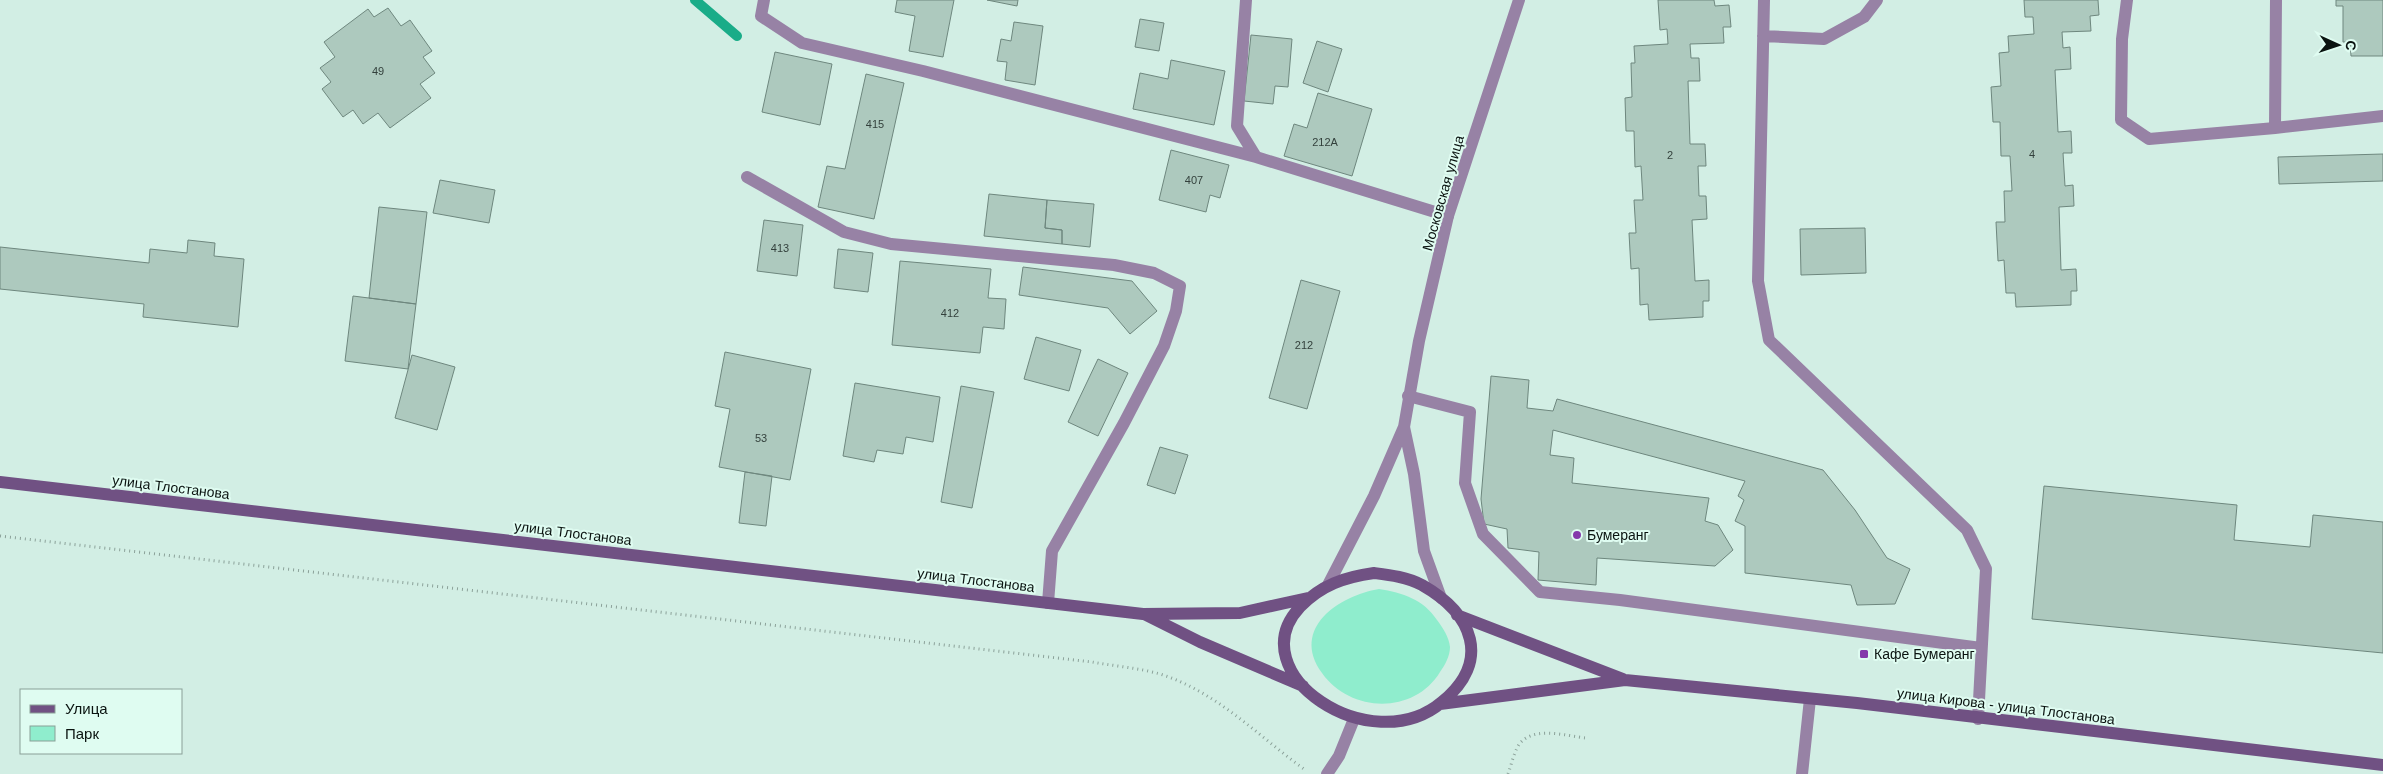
<svg xmlns="http://www.w3.org/2000/svg" width="2383" height="774" font-family="Helvetica,sans-serif">
<style>
.green{fill:#8fedcd}
.lines{fill:none;stroke-linecap:round;stroke-linejoin:round}
.stream{stroke:#1aac88;stroke-width:10}
.building{fill:#adc9be;stroke:#6e877e}
.path{stroke:#8ba199;stroke-width:3;stroke-dasharray:1 4;stroke-linecap:butt}
.lane{stroke:#9782a5;stroke-width:12}
.street{stroke:#9782a5;stroke-width:12}
.secondary{stroke:#705183;stroke-width:12}
.poi-dot{fill:#8439ab;stroke:#dffcf1;stroke-width:2}
.labels{text-anchor:middle;dominant-baseline:central;stroke-width:4;stroke-linejoin:round;paint-order:stroke}
.number-label{font-size:11px;fill:#33403c}
.street-label{font-size:14px;fill:#0a1310;stroke:#dffcf1}
.poi-label{font-size:14px;fill:#0a1310;stroke:#dffcf1;text-anchor:start}
</style>
<rect width="100%" height="100%" fill="#d2eee4"/>
<!-- green -->
<path class="green" d="M1379 589C1403 593 1423 599 1437 620 1443 628 1449 637 1450 647 1450 656 1445 665 1440 672 1414 715 1350 713 1322 673 1290 628 1339 596 1379 589Z"/>
<g class="lines">
<!-- stream -->
<path class="stream" d="M695 0 737 36"/>
</g>
<!-- building -->
<path class="building" d="M897 0H954L943 57 909 51 915 16 895 12Z
M987 0H1018L1017 6Z
M1658 0H1714L1715 6 1729 5 1731 27H1723L1724 43 1690 44 1691 58H1699L1700 81H1688L1690 144H1705L1706 166H1698L1699 196H1706L1707 219 1692 220 1695 281 1709 280V301H1703V317L1649 320 1648 304 1640 305 1639 268 1631 269 1629 233H1636L1634 200H1643L1641 166 1635 167 1634 131H1626L1625 98 1632 97 1631 63H1635L1634 46 1668 44 1667 29 1660 30Z
M2024 0H2098L2099 15 2090 16 2091 31 2062 32 2063 48 2070 47 2071 69 2055 70 2058 132 2071 131 2072 153H2063L2065 186 2073 185 2074 206 2059 207 2061 270 2076 269 2077 291H2071V305L2016 307 2015 293H2006L2004 260 1998 261 1996 222H2005L2004 191H2012L2010 156H2001L2000 122H1993L1991 87 2001 86 1999 53 2009 52 2008 36 2034 34 2033 17H2025Z
M2336 0H2383V56H2351L2350 42H2343V6H2336Z
M388 8 401 26 410 20 432 51 423 57 435 73 420 84 431 98 390 128 378 113 363 124 353 110 343 117 322 89 331 82 320 68 335 57 324 42 368 9 374 17Z
M1140 19 1164 23 1159 51 1135 47Z
M1014 22 1043 26 1035 85 1005 80 1007 62 997 61 1001 39 1011 41Z
M1251 35 1292 39 1288 87 1275 86 1273 104 1244 101Z
M1317 41 1342 49 1328 92 1303 83Z
M775 52 832 64 820 125 762 112Z
M1171 60 1225 71 1214 125 1133 109 1140 73 1168 79Z
M866 74 904 83 874 219 818 207 827 166 845 169Z
M1318 93 1372 109 1352 176 1284 156 1294 124 1307 128Z
M1171 150 1229 165 1220 198 1210 195 1206 212 1159 200Z
M2383 154V181L2279 184 2278 157Z
M440 180 495 190 489 223 433 213Z
M989 194 1047 200 1045 228 1062 230V244L984 236Z
M1047 200 1094 204 1090 247 1062 244V230L1045 228Z
M379 207 427 212 416 304 369 298Z
M764 220 803 225 797 276 757 271Z
M1865 228 1866 273 1801 275 1800 229Z
M188 240 215 243 214 256 244 259 238 327 143 317 144 304 0 289V247L149 263 150 249 187 253Z
M838 249 873 253 868 292 834 288Z
M900 261 991 269 988 298 1006 299 1004 329 983 327 980 353 892 345Z
M1023 267 1132 281 1157 311 1130 334 1108 308 1019 295Z
M1301 280 1340 291 1307 409 1269 398Z
M353 296 416 304 408 369 345 361Z
M1036 337 1081 350 1069 391 1024 379Z
M725 352 811 369 790 480 719 467 730 409 715 406Z
M412 355 455 367 437 430 395 418Z
M1098 359 1128 373 1098 436 1068 422Z
M1491 376 1529 380 1527 408 1553 411 1557 399 1823 470 1855 510 1887 558 1910 569 1895 604 1857 605 1851 585 1745 573V526L1735 521 1744 500 1738 496 1745 481 1553 430 1550 455 1574 458 1572 483 1709 498 1705 521 1718 525 1733 550 1715 566 1597 558 1596 585 1538 580 1539 552 1508 548 1507 529 1484 524 1481 499Z
M855 383 940 397 933 442 906 437 903 454 877 450 874 462 843 456Z
M961 386 994 392 972 508 941 502Z
M1160 447 1188 455 1175 494 1147 485Z
M745 472 772 476 766 526 739 523Z
M2044 486 2237 505 2234 540 2310 547 2313 515 2383 522V653L2032 619Z"/>
<g class="lines">
<!-- path -->
<path class="path" d="M0 536 1092 662C1114 666 1139 668 1160 674 1217 692 1257 735 1304 769
M1508 774C1511 766 1513 756 1517 748 1529 724 1566 736 1586 738"/>
<!-- lane -->
<path class="lane" d="M764 0 761 16 802 43 923 71 1256 157 1448 216
M1246 0 1237 126 1256 157
M1764 0 1758 281 1769 340 1967 530 1986 569 1978 719
M2127 0 2122 39 2121 120 2149 139 2275 128
M2276 0 2275 128 2383 116
M1763 36 1824 39 1864 17 1877 0
M747 177 844 232 891 244 1114 265 1154 273 1180 286 1176 311 1164 346 1124 423 1052 551 1048 603
M1408 396 1470 412 1465 483 1483 534 1540 592 1620 600 1981 648
M1327 774 1339 756 1354 719
M1802 774 1810 699"/>
<!-- street -->
<path class="street" d="M1404 427 1414 474 1424 551 1441 598
M1328 585 1374 496 1404 427 1419 341 1448 216 1519 0"/>
<!-- secondary -->
<path class="secondary" d="M0 482 1143 614 1240 613 1308 598
M1374 573C1390 575 1407 577 1422 585 1473 614 1492 661 1442 702 1371 762 1238 673 1300 607 1321 585 1345 577 1374 573Z
M1146 615 1200 642 1303 686
M1457 615 1623 679
M1440 704 1625 680 1857 703 2383 765"/>
</g>
<!-- markers -->
<g class="poi-dot">
<circle cx="1577" cy="535" r="5"/>
<rect x="1859" y="649" width="10" height="10" rx="2.5"/>
</g>
<g class="labels">
<!-- number labels -->
<g class="number-label">
<text x="378" y="71">49</text>
<text x="875" y="124">415</text>
<text x="1325" y="142">212А</text>
<text x="2032" y="154">4</text>
<text x="1670" y="155">2</text>
<text x="1194" y="180">407</text>
<text x="780" y="248">413</text>
<text x="950" y="313">412</text>
<text x="1304" y="345">212</text>
<text x="761" y="438">53</text>
</g>
<!-- street labels -->
<g class="street-label">
<text transform="translate(1443 193) rotate(-74)">Московская улица</text>
<text transform="translate(171 487) rotate(7)">улица Тлостанова</text>
<text transform="translate(573 533) rotate(7)">улица Тлостанова</text>
<text transform="translate(976 580) rotate(7)">улица Тлостанова</text>
<text transform="translate(2006 706) rotate(7)">улица Кирова - улица Тлостанова</text>
</g>
<!-- poi labels -->
<g class="poi-label">
<text x="1587" y="535">Бумеранг</text>
<text x="1874" y="654">Кафе Бумеранг</text>
</g>
</g>
<!-- legend -->
<rect x="20" y="689" width="162" height="65" fill="#dffcf1" stroke="#8a9f97"/>
<rect x="30" y="705" width="25" height="8" fill="#705183" stroke="#8a9f97"/>
<text x="65" y="714" font-size="15" fill="#0a1310">Улица</text>
<rect x="30" y="726" width="25" height="15" fill="#8fedcd" stroke="#8a9f97"/>
<text x="65" y="739" font-size="15" fill="#0a1310">Парк</text>
<!-- north arrow -->
<g transform="translate(2338 45) rotate(93)" stroke="#dffcf1" stroke-width="4" paint-order="stroke">
<path d="M0-4L9 19L0 12L-9 19Z" fill="#0a1310"/>
<text y="-8" font-size="14" font-weight="bold" text-anchor="middle" fill="#0a1310">С</text>
</g>
</svg>
